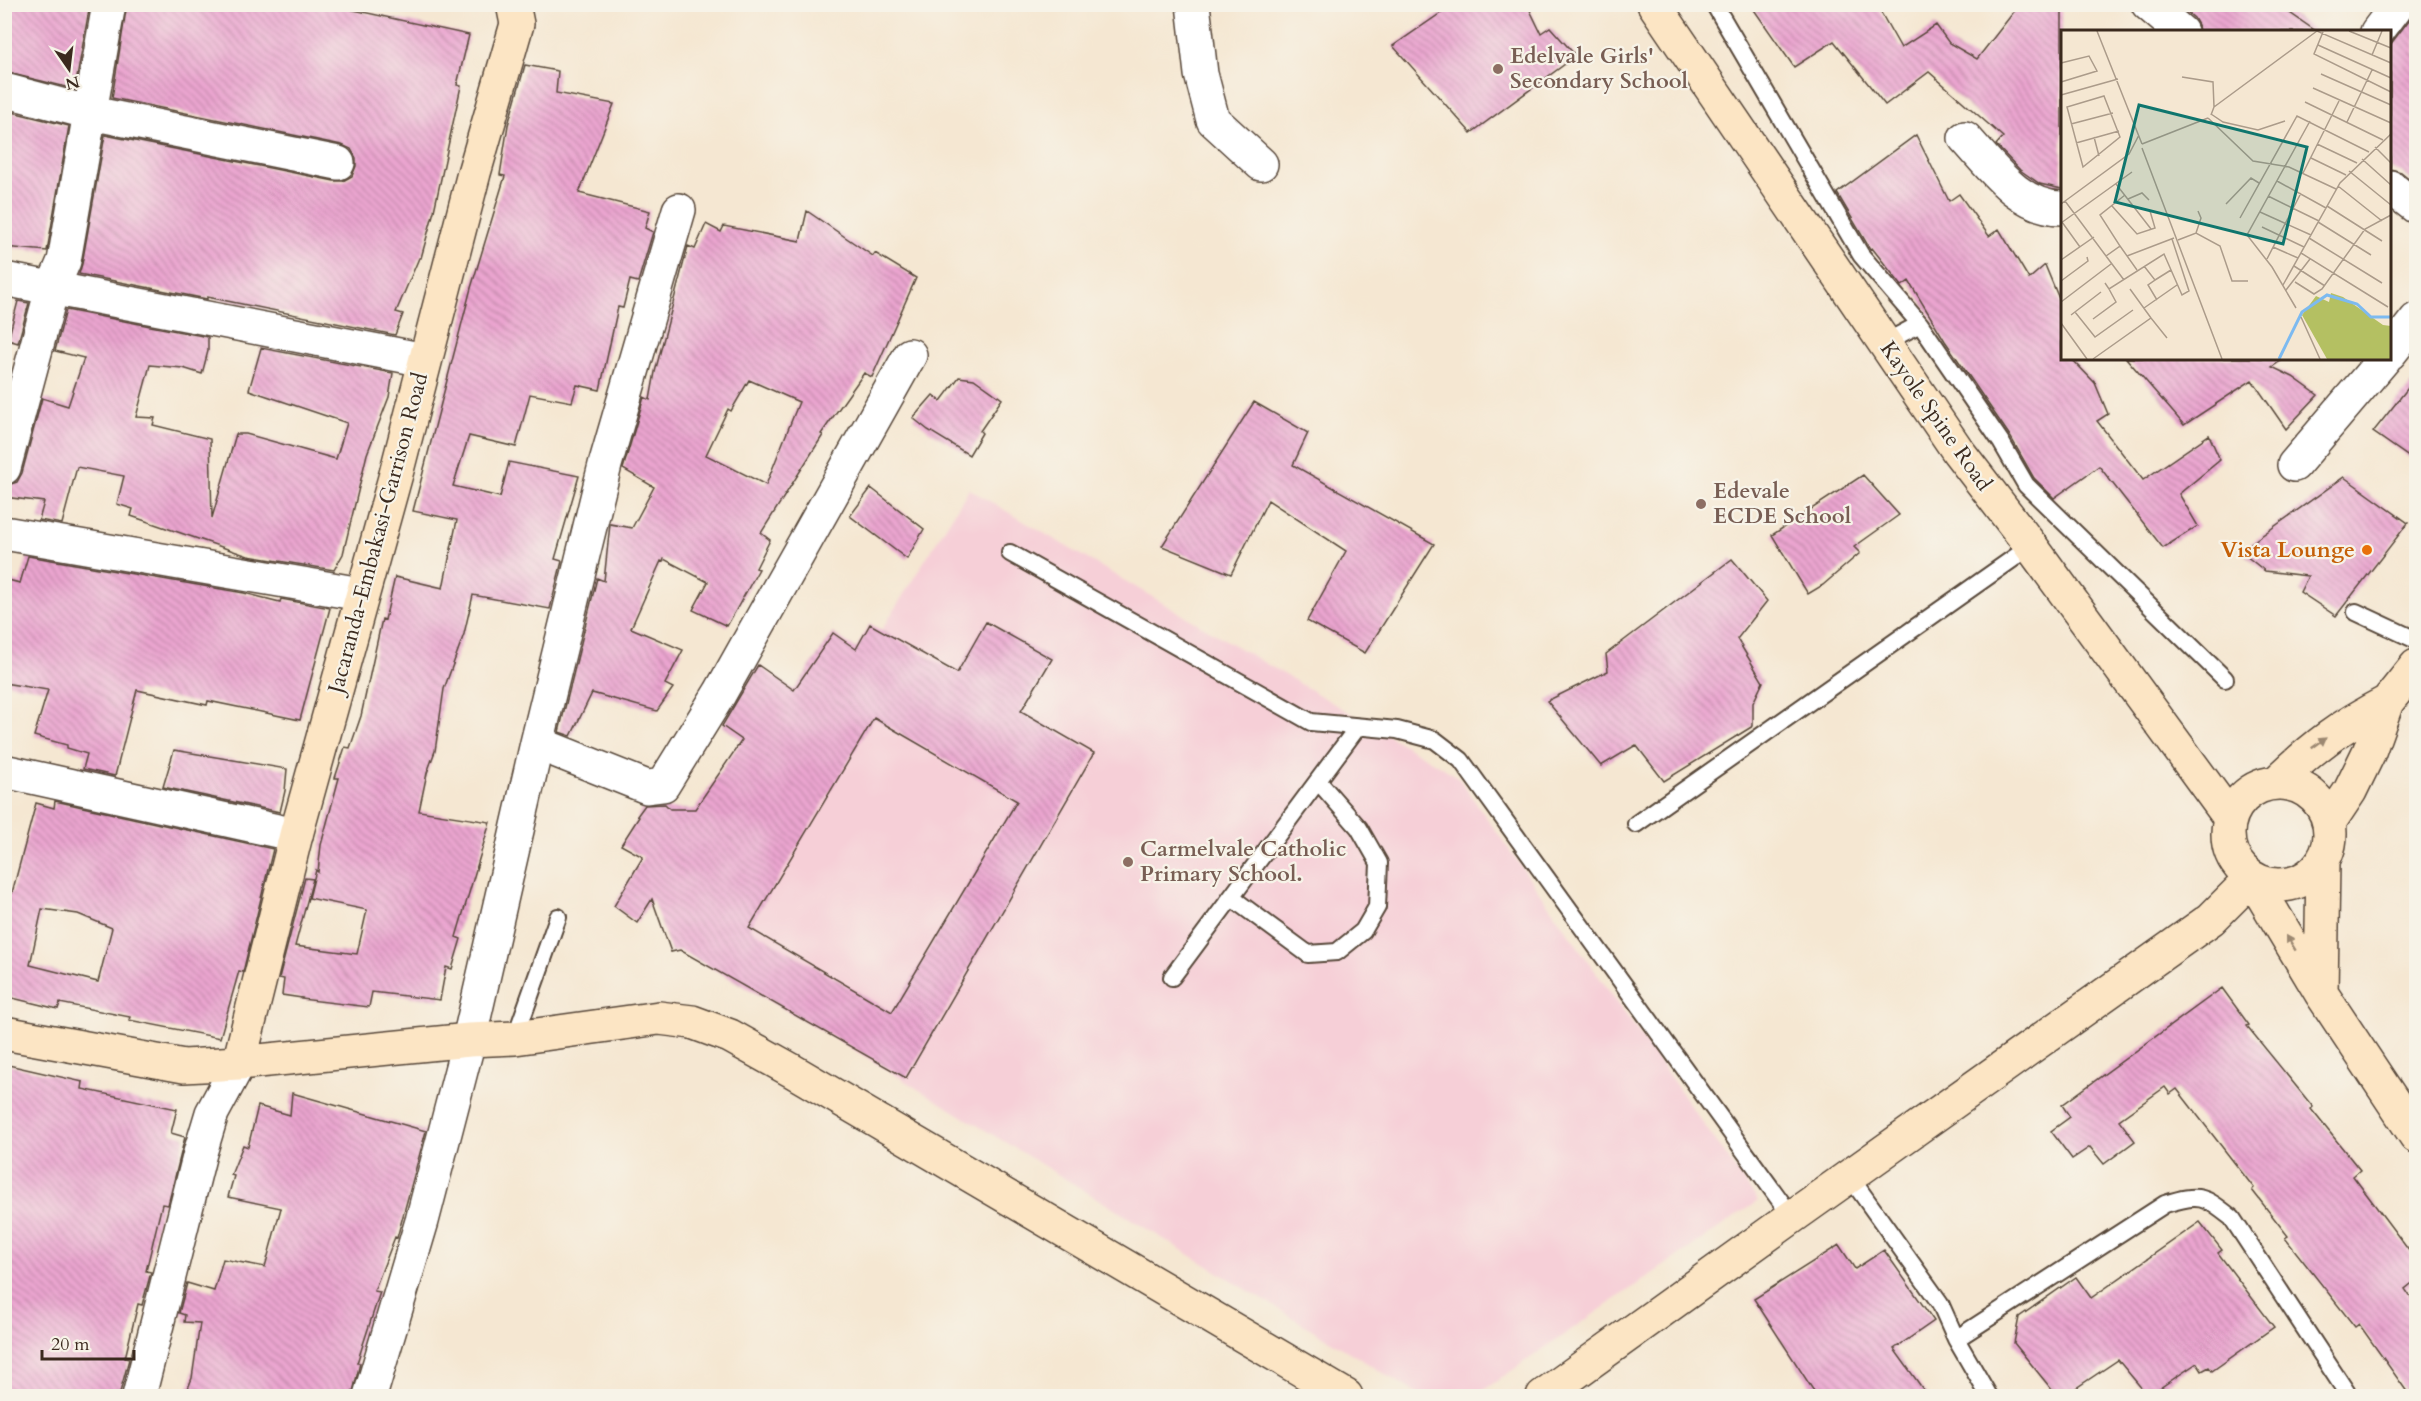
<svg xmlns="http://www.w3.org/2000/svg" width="2421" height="1401" font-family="Cardo,serif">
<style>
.built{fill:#f6cfd7}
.building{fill:url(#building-back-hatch);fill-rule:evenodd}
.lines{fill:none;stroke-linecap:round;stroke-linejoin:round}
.lane-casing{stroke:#574639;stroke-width:20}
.street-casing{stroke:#574639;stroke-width:36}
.secondary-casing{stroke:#574639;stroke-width:36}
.lane{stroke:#fff;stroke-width:16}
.street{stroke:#fff;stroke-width:33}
.secondary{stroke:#fce5c4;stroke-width:33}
.oneway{fill:#9c8871}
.education-dot{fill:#8d6e63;stroke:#f7f3e8;stroke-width:2}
.food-dot{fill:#e8710a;stroke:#f7f3e8;stroke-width:2}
.labels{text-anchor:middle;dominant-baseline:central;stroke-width:4.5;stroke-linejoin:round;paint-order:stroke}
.education-label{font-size:22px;font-weight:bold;fill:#785e54;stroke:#f7f3e8;text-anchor:start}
.street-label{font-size:22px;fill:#3b2a1e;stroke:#f7f3e8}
.food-label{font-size:22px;font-weight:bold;fill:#c56008;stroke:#f7f3e8;text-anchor:end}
.inset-river{fill:none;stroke:#7dbaf0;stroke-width:3}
.inset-road{fill:none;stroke:#ab9b8a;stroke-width:1.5}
.view{fill:#0f766e;fill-opacity:0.15;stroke:#0f766e;stroke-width:3}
.inset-edge{fill:none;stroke:#3b2a1e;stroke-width:3}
</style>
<defs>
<pattern id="building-back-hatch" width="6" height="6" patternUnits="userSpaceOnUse" patternTransform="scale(1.5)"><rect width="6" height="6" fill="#eba5d0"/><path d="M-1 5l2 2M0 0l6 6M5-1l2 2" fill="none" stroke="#c087a8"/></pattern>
</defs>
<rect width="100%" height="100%" fill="#f7f3e8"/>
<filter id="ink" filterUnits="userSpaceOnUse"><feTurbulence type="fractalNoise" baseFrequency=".0167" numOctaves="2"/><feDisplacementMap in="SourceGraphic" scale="12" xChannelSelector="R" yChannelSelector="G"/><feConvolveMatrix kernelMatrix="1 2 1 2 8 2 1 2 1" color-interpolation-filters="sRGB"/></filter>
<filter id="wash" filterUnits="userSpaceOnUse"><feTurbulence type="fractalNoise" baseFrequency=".008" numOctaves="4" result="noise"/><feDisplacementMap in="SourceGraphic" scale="24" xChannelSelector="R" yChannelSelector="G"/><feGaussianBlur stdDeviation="1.35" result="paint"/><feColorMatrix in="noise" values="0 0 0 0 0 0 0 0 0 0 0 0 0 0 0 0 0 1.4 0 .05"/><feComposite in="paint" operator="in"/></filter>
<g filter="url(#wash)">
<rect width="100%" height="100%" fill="#f5e7d2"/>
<!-- built -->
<path class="built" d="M969 489 1457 776 1758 1201 1475 1396H1421L685 947Z"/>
<g id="blocks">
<!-- building -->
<path class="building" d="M4 4H90L75 89 4 72Z
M127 4H351L349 9 469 35 457 85 461 86 434 211 421 258H419L396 312 403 314 395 335 207 297V299L79 274 82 264 105 135 334 181H343L352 176 356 166V158L351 149 342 145 112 98Z
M1454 4H1527L1541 33 1550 27 1576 56 1471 133 1393 46Z
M1750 4H1876L1901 48 1936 25 1949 43 1977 59 2020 4H2056L2062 12V189L2040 184 2020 170 1996 145 2003 137 1929 72 1885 105 1834 41 1794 67Z
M2178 4H2277L2317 32H2199L2198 25 2194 18Z
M2416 7V184L2401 172 2390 169V45L2413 15Z
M525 65 558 71 556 93 614 104 579 193 650 211 645 228 653 232 638 282 630 280 623 308 618 307 600 390 577 385 572 402 530 394 516 447 469 436 453 486 500 497 509 462 579 476 555 559 562 561 550 609 473 595 464 634 444 689 435 751 427 773 419 811 490 822 456 937 461 939 452 969 446 967 440 1000 372 992 369 1007 301 999 302 998 282 995 284 979 279 978 305 878 313 879 295 946 357 954 367 910 309 898 316 870 318 872 321 845 339 778H335L345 747 350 748 361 716 382 619 385 620 395 577 443 588 457 520 413 511 471 288 505 176 500 175 508 125Z
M4 110 69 126 47 251 4 247Z
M1916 135 1949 201 1959 194 1989 236 1999 229 2029 279 2045 265 2062 306V358H2071L2095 383 2108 414 2097 421 2143 480 2209 435 2220 460 2179 494 2198 526 2163 548 2099 466 2054 498 2034 478 2010 436 1945 341 1909 281 1902 286 1872 248 1870 249 1837 193Z
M807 211 873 256 875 253 916 278 872 377 864 373 821 434 823 435 761 533 770 540 756 568 759 569 727 626 693 610 708 582 664 559 663 562 661 561 631 628 683 650 665 684 673 688 657 711 592 693 571 736 559 732 597 578 604 581 610 524 632 528 654 487 623 469 644 397 650 400 655 372 688 246 695 249 706 224 721 232 724 226 800 241ZM749 380 799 402 766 485 706 455 728 409 731 411Z
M18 301 29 303 18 343 8 340Z
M66 310 208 337V351L202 374 183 368 150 365 136 417 155 418 153 425 210 439 212 518 236 434H246L336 459 347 423 249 390 261 348 393 373 389 397 367 454 343 554 334 570 248 556 131 516 133 509 117 504 124 476 77 467 62 524 39 520 44 502 4 497V486L17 482 22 473 42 398 68 406 84 358 55 351Z
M2126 358H2285L2272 367 2293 377 2318 395 2286 429 2252 380 2184 425Z
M959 377 974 379 1002 399 980 431 982 433 969 455 928 430 913 418 933 395 941 401Z
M2416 378V462L2373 432Z
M1254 402 1308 433 1293 465 1434 544 1365 653 1307 621 1346 551 1268 500 1231 574 1162 546Z
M1863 475 1899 515 1854 547 1860 553 1823 585 1808 594 1772 535Z
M2344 477 2408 523 2336 616 2300 592 2308 576 2265 571 2240 551Z
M871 488 924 529 907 559 850 516Z
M28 556 244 593 280 602 281 599 330 608 300 720 208 701 207 705 137 690 115 776 83 769 87 754 67 748V745L34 736 48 690 4 683V579L20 583Z
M1732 559 1767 601 1737 639 1763 682 1753 703V726L1664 781 1636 745 1601 766 1547 701 1608 671 1606 654Z
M986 622 1052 659 1021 711 1094 753 906 1078 680 950 671 952 652 899 637 923 614 906 643 857 621 845 639 817 637 816 645 805 665 804 670 809H695L742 740 722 726 758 665 794 690 833 633 856 649 870 624 957 673ZM874 718 1017 801 892 1012 749 928Z
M174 750 287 769 285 791 280 812 163 787Z
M55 801 273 849 243 972 239 971 220 1038 129 1020 130 1017 60 1003 58 1009 4 996V891L12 893 36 803 54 808ZM42 909 78 914 112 928 98 982 30 965Z
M2222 988 2249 1025 2247 1026 2313 1107 2311 1109 2360 1170 2353 1176 2416 1260V1280L2405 1289 2416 1305V1396H2410L2359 1324 2355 1327 2285 1238 2288 1236 2252 1190 2254 1188 2177 1089 2170 1094 2165 1087 2119 1120 2135 1141 2104 1164 2090 1147 2072 1159 2051 1131 2070 1117 2062 1105Z
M4 1064 83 1082 82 1089 177 1109 171 1133 185 1137 168 1205 162 1204 146 1271 151 1272 142 1305 138 1304 125 1358 129 1359 119 1396H4Z
M292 1093 426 1131 397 1238 395 1237 374 1291 380 1292 357 1363H360L352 1396H185L192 1378 200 1323 184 1322 185 1315 179 1313 187 1283 214 1291 223 1259 265 1267 281 1208 228 1197 234 1176 231 1175 243 1145 248 1147 258 1106 290 1115Z
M2200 1222 2222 1250 2218 1253 2274 1327 2212 1371 2209 1367 2202 1371 2197 1363 2148 1396 2118 1360 2064 1396H2057L2014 1343 2019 1317 2076 1277 2091 1298Z
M1839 1245 1855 1269 1884 1250 1934 1321 1894 1349 1928 1396H1817L1754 1299Z"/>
</g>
</g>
<g filter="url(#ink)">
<use href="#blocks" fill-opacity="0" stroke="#574639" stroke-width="1.5"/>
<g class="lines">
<!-- lane casing -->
<g class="lane-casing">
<path id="lane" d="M1714 4 1861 255 1920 324 2001 442 2026 485 2225 679
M1884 343 1920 324
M1010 553 1311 722 1397 730 1435 740 1461 760 1792 1217
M2356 612 2416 640
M1636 824 2031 546
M1232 898 1308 954 1337 952 1363 931 1377 907 1379 863 1359 828 1318 781
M1172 977 1357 728
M515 1038 558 917
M1850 1177 1940 1303 1956 1339 1989 1396
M1956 1339 2165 1204C2200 1193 2204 1196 2232 1218L2349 1396"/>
</g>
<!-- street casing -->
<g class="street-casing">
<path id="street" d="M1193 4 1201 74 1213 120 1261 164
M2148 4 2181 32
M2377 32 2398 4
M4 90 91 113 338 163
M1965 138C1992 167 2019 208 2062 208
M2390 187 2416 207
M4 279 425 360
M2390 353 2416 320
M2294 465 2385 358
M4 468 52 289 64 261 109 4
M4 533 361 594
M537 743 647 787 663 785 720 693 910 355
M4 771 296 835
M139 1396 200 1153 212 1113 239 1063
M370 1396 422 1221 469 1040 537 743 605 465 679 210"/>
</g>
<!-- secondary casing -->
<g class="secondary-casing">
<path id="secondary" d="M1654 4 1958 451 2031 546 2230 818
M2228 834a51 51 0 1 1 102 0a51 51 0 1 1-102 0Z
M2276 783C2314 746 2341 726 2387 702
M2330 821 2350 791 2369 752 2387 702 2416 666
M2252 878 2321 993 2416 1136
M2321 993 2323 862
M4 1033 184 1066 239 1063 469 1040 515 1038 659 1018 692 1022 730 1036 791 1070 1346 1396
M239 1063 296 835 396 474 474 173 517 24 513 4
M1543 1396 1792 1217 2211 919 2252 878"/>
</g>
<!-- lane -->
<use href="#lane" class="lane"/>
<!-- street -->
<use href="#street" class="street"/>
<!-- secondary -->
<use href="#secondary" class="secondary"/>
</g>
<!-- one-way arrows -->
<defs><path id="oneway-solid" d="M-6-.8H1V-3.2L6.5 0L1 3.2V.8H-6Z" transform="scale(1.5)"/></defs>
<g class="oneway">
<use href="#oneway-solid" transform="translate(2319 743) rotate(-36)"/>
<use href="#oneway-solid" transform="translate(2291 943) rotate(-121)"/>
</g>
</g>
<!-- markers -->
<g class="education-dot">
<circle cx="1498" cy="69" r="6"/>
<circle cx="1701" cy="504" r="6"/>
<circle cx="1128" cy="862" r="6"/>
</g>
<circle class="food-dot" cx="2367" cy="550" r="6"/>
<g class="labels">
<!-- education labels -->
<g class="education-label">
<text x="1510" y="56">Edelvale Girls'<tspan x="1510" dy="25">Secondary School</tspan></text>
<text x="1713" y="491">Edevale<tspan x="1713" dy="25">ECDE School</tspan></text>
<text x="1140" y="849">Carmelvale Catholic<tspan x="1140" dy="25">Primary School.</tspan></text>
</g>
<!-- street labels -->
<g class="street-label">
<text transform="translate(1936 416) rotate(55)">Kayole Spine Road</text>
<text transform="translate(378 533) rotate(-75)">Jacaranda-Embakasi-Garrison Road</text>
</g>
<!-- food labels -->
<g class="food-label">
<text x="2355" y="550">Vista Lounge</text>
</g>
</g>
<!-- overview -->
<g transform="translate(2061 30)">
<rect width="330" height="330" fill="#f5e7d2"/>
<path d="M270 263 282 267 322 295 330 296V329H266L241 285 255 266 268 272Z" fill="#b4c062"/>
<path class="inset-river" d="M218 329 241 282 266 265 296 274 310 287H330"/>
<path class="inset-road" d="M36 1 81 114M288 1 330 18M262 2 253 24 330 62M257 15 330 48M311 25 321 1M0 33 28 26 36 41 0 52M260 44 330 75M121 47 152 52 153 77 150 85M252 58 330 93M0 65 57 49M43 66 59 107 22 137 6 77ZM244 72 322 110M153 77 256 1 330 33M150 84 162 92 197 100 224 91M147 88 192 131 228 137 275 159M286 92 311 40M10 94 52 83M33 107 38 126M15 113 58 101M81 114 147 88M256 114 296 133M314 117 330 133M81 118 161 329M250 128 285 145M301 129 330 155M288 141 330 175M242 143 278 71M216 151 265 178M55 154 90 199M277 156 321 191M207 166 258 191M67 169 81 163 88 170M4 171 45 226 59 216 39 185 64 165M0 174 68 124 78 105M165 174 190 148 198 153M51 176 76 204 94 198 89 181M266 176 321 211M199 182 250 205M179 188 236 86 308 122M1 192 19 217M257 192 310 225M0 193 71 142M201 197 243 217M135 203 140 188 137 181M248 208 321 253M117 210 135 203 159 216 171 251H187M59 216 76 240M212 217 237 228M240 223 327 277M45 226 63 250M66 226 113 208M206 229 240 163M0 230 33 207M83 236 94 250 87 255 96 270M233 236 264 256M94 250 110 240M0 251 27 231 26 227M234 252 253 264 261 259 304 199 330 185M44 253 48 259 103 224 121 265 128 261 111 209M222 255 279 153 330 104M69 259 90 288M225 260 249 229M0 272 50 234M83 278 116 255M235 278 211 237 186 205 249 91M14 282 34 307 72 280M10 285 40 262M240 287 259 329M32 289 55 272 48 259M0 293 26 329M32 329 90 288 106 308"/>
<path class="view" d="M78 75 246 117 222 214 54 172Z"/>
<rect width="330" height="330" class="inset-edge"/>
</g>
<!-- margin -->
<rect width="2421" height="1401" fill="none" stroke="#f7f3e8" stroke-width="24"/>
<!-- north arrow -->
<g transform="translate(69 69) rotate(166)" stroke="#f7f3e8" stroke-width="4.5" paint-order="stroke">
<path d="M0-4.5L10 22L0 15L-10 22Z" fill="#3b2a1e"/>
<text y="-9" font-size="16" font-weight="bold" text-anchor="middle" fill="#3b2a1e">N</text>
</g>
<!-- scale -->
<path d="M42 1350v9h92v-9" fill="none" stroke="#3b2a1e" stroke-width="3"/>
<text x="51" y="1350" font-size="18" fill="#3b2a1e" stroke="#f7f3e8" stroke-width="4.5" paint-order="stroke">20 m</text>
</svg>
